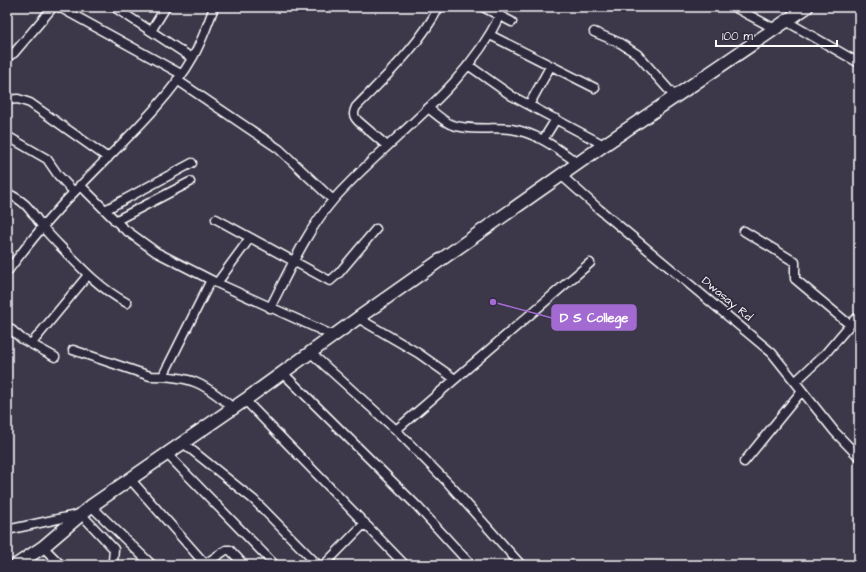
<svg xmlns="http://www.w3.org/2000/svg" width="866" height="572" font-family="'Architects Daughter',sans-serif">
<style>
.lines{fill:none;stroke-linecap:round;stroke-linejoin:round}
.minor-casing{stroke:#fff;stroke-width:11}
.highway-casing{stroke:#fff;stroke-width:15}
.minor{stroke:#2f2a3d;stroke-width:8}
.highway{stroke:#2f2a3d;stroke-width:12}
.labels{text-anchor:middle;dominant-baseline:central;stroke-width:3.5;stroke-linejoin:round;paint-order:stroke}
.street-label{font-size:12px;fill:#fff;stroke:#2f2a3d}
.leader{fill:none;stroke:#a36bd2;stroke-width:1.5}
.callout-dot{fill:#a36bd2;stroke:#2f2a3d;stroke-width:1.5}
.callout{fill:#a36bd2;stroke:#a36bd2;stroke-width:1.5}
.callout-label{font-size:13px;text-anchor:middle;font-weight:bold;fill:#fff}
</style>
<rect width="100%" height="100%" fill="#3c3749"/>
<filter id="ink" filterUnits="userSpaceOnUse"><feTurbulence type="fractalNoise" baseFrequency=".025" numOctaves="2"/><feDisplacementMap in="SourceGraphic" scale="8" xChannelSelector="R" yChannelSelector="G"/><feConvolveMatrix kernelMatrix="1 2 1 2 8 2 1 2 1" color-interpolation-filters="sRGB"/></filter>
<g filter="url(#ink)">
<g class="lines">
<!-- minor casing -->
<g class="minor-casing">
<path id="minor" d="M59 7 181 74
M114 7 192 58
M483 7 512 22
M734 7 775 29
M786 21 859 63
M151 31 166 7
M594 32 620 43 637 54 676 98
M490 35 595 88
M7 57 14 53 53 7
M468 65 512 96 604 145
M177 80 279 149 333 200
M7 100 18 99 30 103 108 158
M529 105 550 67
M428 108C435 113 442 120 450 124 466 131 493 127 511 129 538 133 558 149 579 164
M7 136 47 159 58 175 74 192
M543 140 556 119
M387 146 358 121C353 116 353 113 356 107 386 76 419 46 439 7
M562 176 599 209 772 353 835 432 859 457
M80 185 123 228 156 252 217 283 334 336
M7 193C28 203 29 209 42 226 48 234 56 242 63 249 83 270 101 289 127 303
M105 210 192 163
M216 219 330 281 339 273 376 229
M115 221 190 182
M744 231 795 262V279L850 325
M7 272C30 241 54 212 81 185 117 147 168 102 193 57 202 41 208 24 214 7
M217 283 250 238
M270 308C289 271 307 230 334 199 389 137 464 91 500 15
M358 318 418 353 455 379
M7 326 22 339 55 357
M32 343 88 275
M73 350 150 376C190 376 203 382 233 408
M311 353 396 430 450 485 521 565
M283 373 417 506 471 565
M163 376 211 280
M795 382 825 354 854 320 859 317
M245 400 405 565
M396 430 590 263
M183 443 254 500 318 565
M167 454 275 565
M744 462 801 392
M131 480 206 565
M91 506 152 565
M7 530 81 514 114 549 113 561 115 565
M43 547 61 565
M205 564 226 550H230L244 565
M324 565 365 523"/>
</g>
<!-- highway casing -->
<g class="highway-casing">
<path id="highway" d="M16 565 43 547 91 506 245 400 358 318 604 145 807 7"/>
</g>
<!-- minor -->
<use href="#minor" class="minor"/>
<!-- highway -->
<use href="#highway" class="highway"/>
</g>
</g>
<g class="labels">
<!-- street labels -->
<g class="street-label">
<text transform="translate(727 299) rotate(40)">Dwasay Rd</text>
</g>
</g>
<!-- callouts -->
<path class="leader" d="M493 302L552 318"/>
<circle class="callout-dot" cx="493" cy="302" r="4"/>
<rect class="callout" x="552" y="305" width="84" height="25" rx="4"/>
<g class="callout-label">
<text x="594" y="322">D S College</text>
</g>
<!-- margin -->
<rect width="866" height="572" fill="none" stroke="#2f2a3d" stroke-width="24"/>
<rect x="12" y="12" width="842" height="548" fill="none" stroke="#fff" stroke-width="1.5" filter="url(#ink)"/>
<!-- scale -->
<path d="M716 40v6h121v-6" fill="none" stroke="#ffffff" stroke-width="2"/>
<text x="722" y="40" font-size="12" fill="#ffffff" stroke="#2f2a3d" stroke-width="3" paint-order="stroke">100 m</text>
</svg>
